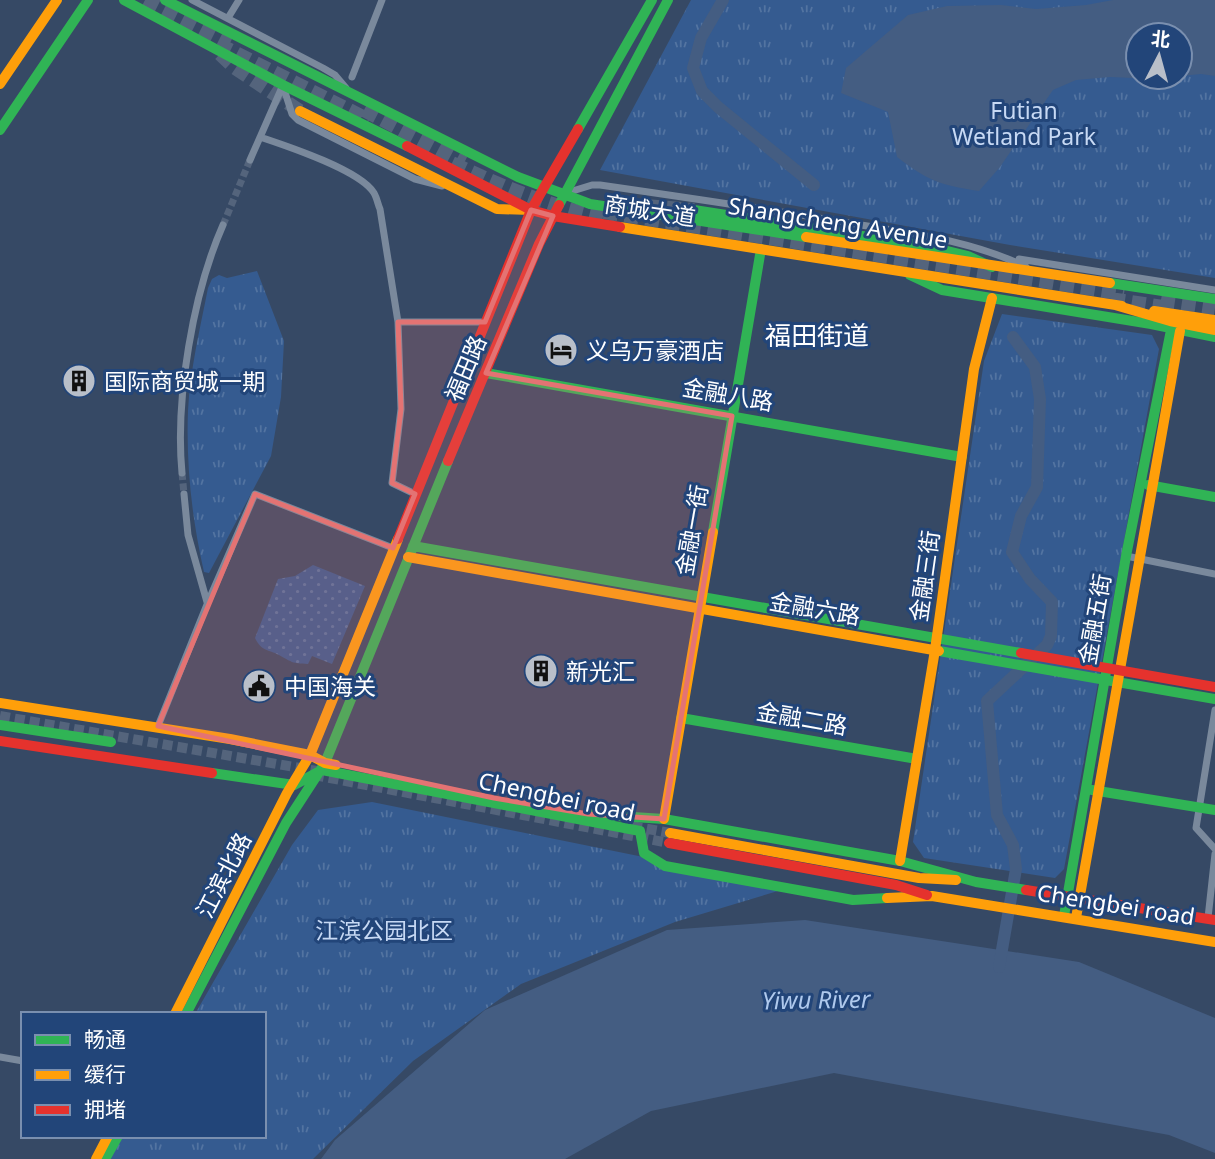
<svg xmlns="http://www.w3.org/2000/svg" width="1215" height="1159" font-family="'Noto Sans','Noto Sans SC',sans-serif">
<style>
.grass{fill:url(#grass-dots)}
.park{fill:url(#park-tufts);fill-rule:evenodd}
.water{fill:#445d82}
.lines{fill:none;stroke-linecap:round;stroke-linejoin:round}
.river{stroke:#445d82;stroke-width:12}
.street-tunnel{stroke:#54647c;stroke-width:7;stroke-dasharray:7 3.5;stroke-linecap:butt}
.secondary-tunnel{stroke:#54647c;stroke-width:10;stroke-dasharray:10 5;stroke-linecap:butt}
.highway-tunnel{stroke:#54647c;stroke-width:14;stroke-dasharray:14 7;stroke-linecap:butt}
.street{stroke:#7a899c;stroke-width:7}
.fast{stroke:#30b455;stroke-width:10}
.slow{stroke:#ff9f0a;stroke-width:10}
.jam{stroke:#e5322d;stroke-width:10}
.marked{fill:#e47373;fill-opacity:0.2;stroke:#e47373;stroke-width:5;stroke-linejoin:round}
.labels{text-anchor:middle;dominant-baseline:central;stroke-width:6;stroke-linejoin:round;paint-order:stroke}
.park-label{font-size:23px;fill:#c7d9f4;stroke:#224579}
.street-label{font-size:23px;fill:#fff;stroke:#224579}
.poi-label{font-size:23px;fill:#fff;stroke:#224579;text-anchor:start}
.water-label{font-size:24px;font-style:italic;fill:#afc9ed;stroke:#224579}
.quarter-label{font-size:26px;fill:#fff;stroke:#224579}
</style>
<defs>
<pattern id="grass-dots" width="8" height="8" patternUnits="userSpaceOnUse" patternTransform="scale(1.75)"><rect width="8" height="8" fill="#355b90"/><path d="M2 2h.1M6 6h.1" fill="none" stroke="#5374a1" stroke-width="1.8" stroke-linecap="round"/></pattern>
<pattern id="park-tufts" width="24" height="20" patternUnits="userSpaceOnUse" patternTransform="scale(1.75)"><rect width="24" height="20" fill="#355b90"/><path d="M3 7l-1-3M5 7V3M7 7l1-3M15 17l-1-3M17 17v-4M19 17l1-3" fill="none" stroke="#5374a1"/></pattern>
</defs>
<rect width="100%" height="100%" fill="#364965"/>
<path class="grass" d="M313,565L365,586L332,664L312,656L308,664C291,663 294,663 279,655C268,649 262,652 255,638L278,579L295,576Z"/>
<path class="park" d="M691,0H1215V278L1010,245L600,170ZM1138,35H1180V77H1138Z
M257,271L284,341L281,397L271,456L209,573L204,572C192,519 186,466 188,411C190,370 200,329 208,288L212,279L219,275L227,278Z
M1002,314L1152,335L1159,349L1064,869L1055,878L924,858L913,842L984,361Z
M372,802L791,887L675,922L521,984L413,1061L313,1159H107L121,1136H264V1014H195L292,845L318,810Z"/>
<path class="water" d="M1113,0H1215V76L1201,74L1180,76V35H1138V77H1174L1155,79L1110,77L1076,80L1053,90L1000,167L979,191C940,185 928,181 897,157L888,112L841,93L846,68L908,15L947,6L1001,5L1036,9L1086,5Z
M805,920L1079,962L1215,1018V1153L1169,1135L834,1073L651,1111L565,1159H321L335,1140L485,1010L667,930Z"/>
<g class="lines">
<path class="river" d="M723,0L701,38L693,68L702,91L718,107L814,185
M999,967L1016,869L1013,845L997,815L987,701L1047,645L1051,636L1052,602L1030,579L1012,552L1021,516L1037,487L1040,399L1035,367L1013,337"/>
<path class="street-tunnel" d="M223,225L250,160
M182,473L184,494"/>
<path class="secondary-tunnel" d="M0,716L323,772
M314,775L669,843
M632,826L670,833"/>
<path class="highway-tunnel" d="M145,0L230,43
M218,44L369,120
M220,54L235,68L300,111
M364,110L464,163
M452,163C507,189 554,208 614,220
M625,207L645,206L694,210
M604,212L1124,294
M1111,299L1170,308
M1161,300L1215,308"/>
<path class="street" d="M192,0L323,68L335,75L346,88
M228,18L239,0
M352,77L382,0
M283,86L292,114L298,120L415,179L442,186
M260,137C287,146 360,170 374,193C377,198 378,205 380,209L398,322L401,409L392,483L415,494
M250,160L283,85
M566,193L592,185H600C683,197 766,209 849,223C909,233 971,240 1026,267
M1019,259L1215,290
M398,322H485
M182,473C175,399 193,293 223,225
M184,494L188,535L207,602
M1126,556L1215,574
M1215,710L1196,828L1215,849
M158,726L208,602L255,494L393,548
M1208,918L1215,854
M0,1057L23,1061"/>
<path class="fast" d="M124,0L283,85L407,146
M165,0L518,177L590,204L806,237
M578,129L652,0
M0,130L88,0
M559,205L668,0
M694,210L927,246L968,256L992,267
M910,275L942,290L1151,324L1215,337
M1110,283L1215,299
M486,373L962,457
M1148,485L1215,497
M713,532L761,249
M413,546L1021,653
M939,651L1215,699
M681,718L917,759
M0,725L111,742
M212,773L294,785L322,770L640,831L644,853L665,866L853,900L887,898
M1092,790L1215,810
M587,814L664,819L900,861L976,882L1026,890
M1064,916L1126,556L1171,330
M186,1014L286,823L325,763L448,461
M105,1159L118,1136"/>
<path class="slow" d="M0,84L57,0
M300,111L497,209L531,210
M620,227L1122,306
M806,237L1110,283
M1115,305L1170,321L1215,330
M1154,311L1215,320
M408,557L939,651
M0,703L230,739L310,755L325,763L336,765
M664,819L713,532
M670,833L919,878L956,880
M900,861L935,650L974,369L992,298
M887,898L932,896L1215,942
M1076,918L1180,331
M175,1014L287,793L310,755L398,539
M96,1159L108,1136"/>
<path class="jam" d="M407,146L531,210L553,216L620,227
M448,461L539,244L559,205
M398,539L531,210L578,129
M1021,653L1215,687
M0,741L212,773
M669,843L896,885L927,895
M1026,890L1215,920"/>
</g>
<path class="marked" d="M531,210L553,216L486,373L732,416L664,819L588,814L494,798L158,726L255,494L393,548L415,494L392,483L401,409L398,322H485Z"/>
<defs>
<symbol id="hotel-disc" viewBox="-11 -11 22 22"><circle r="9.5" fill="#b9bfc9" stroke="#224579"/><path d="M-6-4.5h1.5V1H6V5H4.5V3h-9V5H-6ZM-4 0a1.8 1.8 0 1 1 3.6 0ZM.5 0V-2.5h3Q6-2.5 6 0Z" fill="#111"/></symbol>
<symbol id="building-disc" viewBox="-11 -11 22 22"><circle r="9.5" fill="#b9bfc9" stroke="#224579"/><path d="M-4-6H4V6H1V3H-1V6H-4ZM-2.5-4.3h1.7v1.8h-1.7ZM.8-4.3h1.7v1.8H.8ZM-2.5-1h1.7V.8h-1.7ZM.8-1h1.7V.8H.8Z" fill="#111"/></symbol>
<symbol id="civic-disc" viewBox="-11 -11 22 22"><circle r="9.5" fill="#b9bfc9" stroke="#224579"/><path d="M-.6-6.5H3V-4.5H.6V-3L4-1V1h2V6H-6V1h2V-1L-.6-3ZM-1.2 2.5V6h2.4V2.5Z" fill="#111"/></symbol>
</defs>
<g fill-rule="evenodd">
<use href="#hotel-disc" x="542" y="331" width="38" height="38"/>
<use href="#building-disc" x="60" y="362" width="38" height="38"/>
<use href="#building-disc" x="522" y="652" width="38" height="38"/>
<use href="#civic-disc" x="240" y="667" width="38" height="38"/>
</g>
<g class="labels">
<g class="park-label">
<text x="1024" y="110">Futian<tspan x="1024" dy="26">Wetland Park</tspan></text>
<text x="384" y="930">江滨公园北区</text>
</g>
<g class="street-label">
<text transform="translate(650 210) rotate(9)">商城大道</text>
<text transform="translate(838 222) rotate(9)">Shangcheng Avenue</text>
<text transform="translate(465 368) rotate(-67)">福田路</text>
<text transform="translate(728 394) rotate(10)">金融八路</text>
<text transform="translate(691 530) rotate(-80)">金融一街</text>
<text transform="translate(924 576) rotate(-82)">金融三街</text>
<text transform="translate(815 608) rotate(10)">金融六路</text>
<text transform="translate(1094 619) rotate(-80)">金融五街</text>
<text transform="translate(802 718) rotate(10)">金融二路</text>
<text transform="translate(557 796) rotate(12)">Chengbei road</text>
<text transform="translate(223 875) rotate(-63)">江滨北路</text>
<text transform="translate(1116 904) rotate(9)">Chengbei road</text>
</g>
<g class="poi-label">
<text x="586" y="350">义乌万豪酒店</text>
<text x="104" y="381">国际商贸城一期</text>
<text x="566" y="671">新光汇</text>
<text x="284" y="686">中国海关</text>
</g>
<g class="water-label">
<text transform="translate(816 999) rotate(-1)">Yiwu River</text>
</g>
<g class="quarter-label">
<text x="817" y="335">福田街道</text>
</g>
</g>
<rect x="21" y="1012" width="245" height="126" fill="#224579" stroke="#7a8faf" stroke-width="2"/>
<rect x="35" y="1035" width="35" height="10" fill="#30b455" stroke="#7a8faf" stroke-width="2"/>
<text x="84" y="1047" font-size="21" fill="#ffffff">畅通</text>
<rect x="35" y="1070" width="35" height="10" fill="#ff9f0a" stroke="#7a8faf" stroke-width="2"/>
<text x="84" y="1082" font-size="21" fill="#ffffff">缓行</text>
<rect x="35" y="1105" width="35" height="10" fill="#e5322d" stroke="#7a8faf" stroke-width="2"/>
<text x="84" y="1117" font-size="21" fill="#ffffff">拥堵</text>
<g transform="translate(1159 56) rotate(6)"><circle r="33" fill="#224579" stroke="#7a8faf" stroke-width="2"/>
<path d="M0-5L12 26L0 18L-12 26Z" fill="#b9bfc9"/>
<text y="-10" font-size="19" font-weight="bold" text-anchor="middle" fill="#ffffff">北</text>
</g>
</svg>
